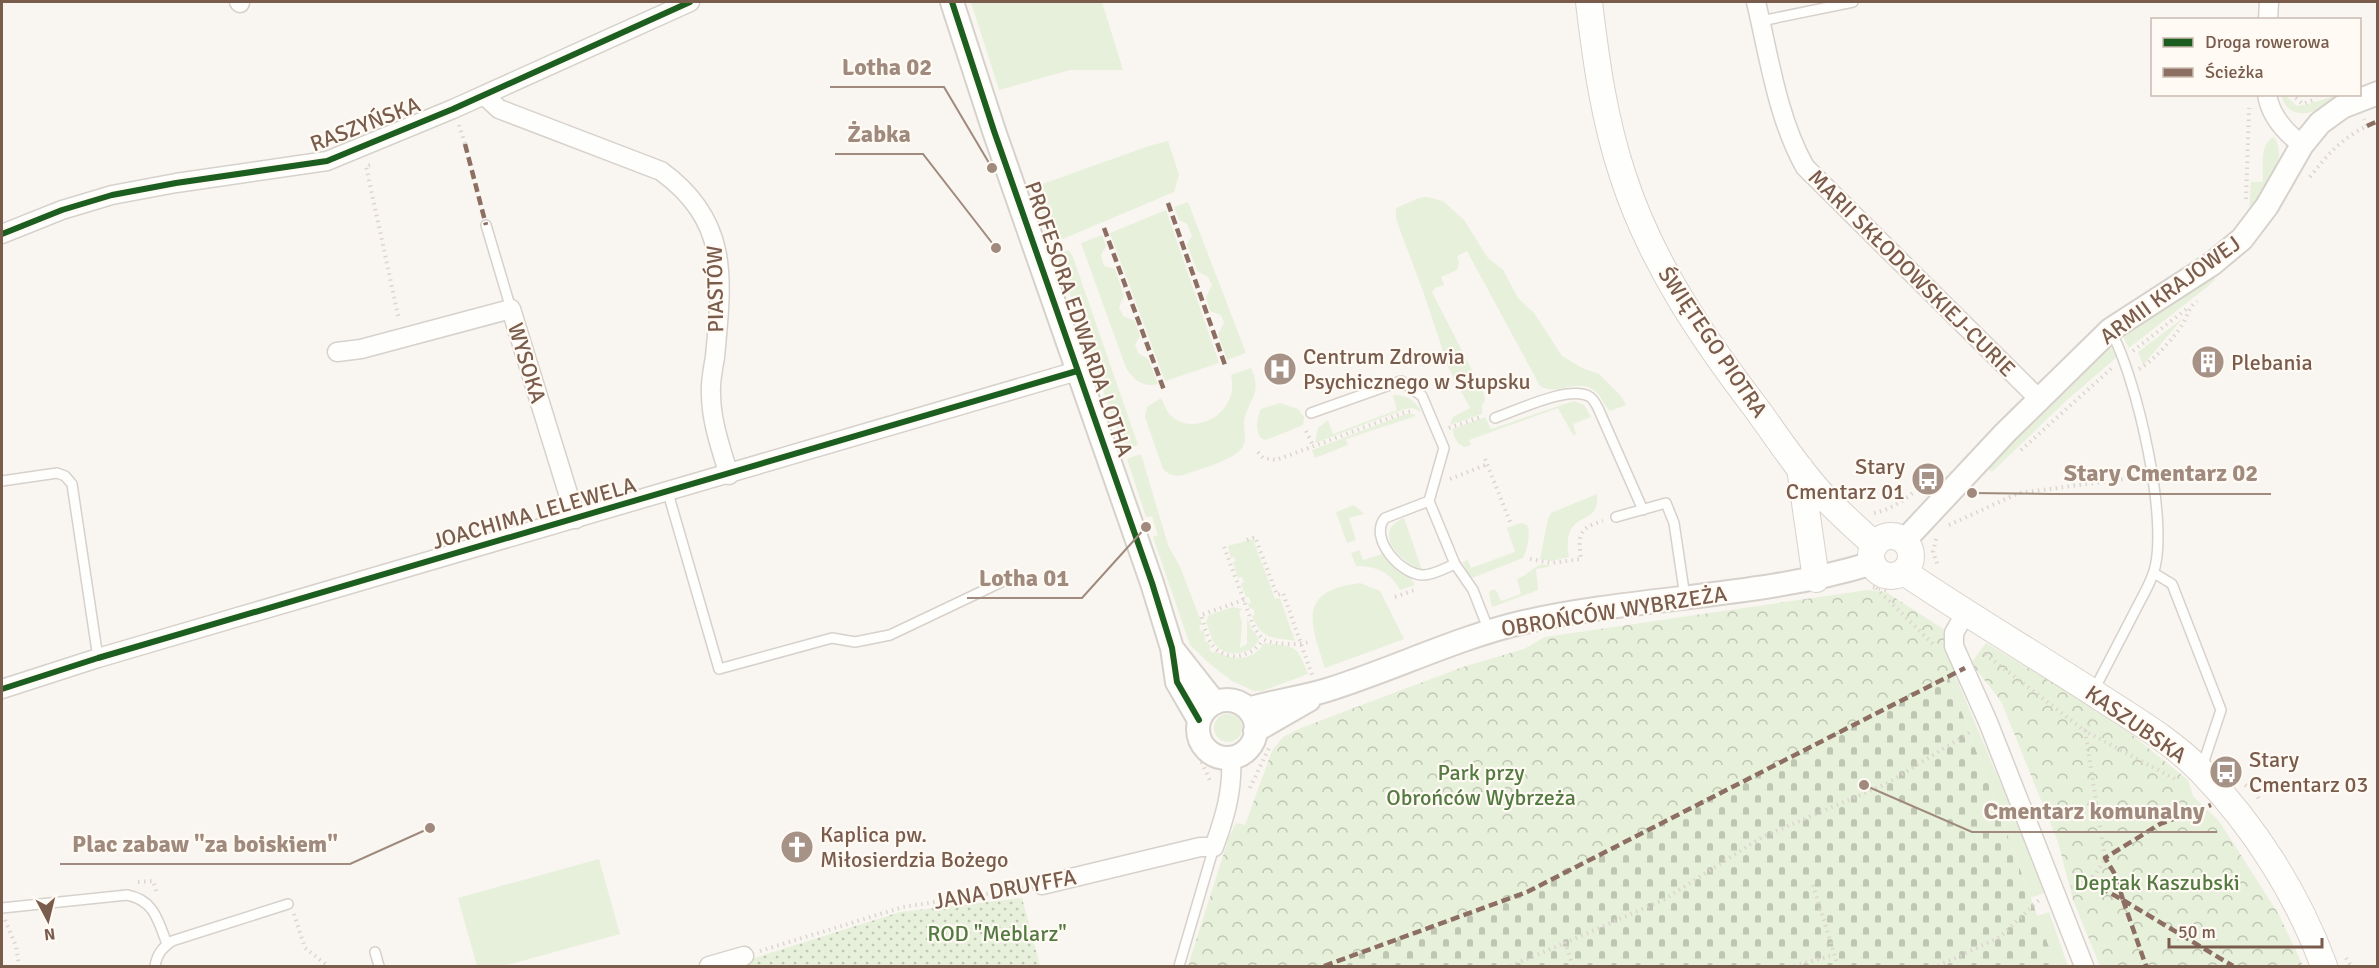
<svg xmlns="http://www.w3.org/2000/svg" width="2379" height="968" font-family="Signika,sans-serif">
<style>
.grass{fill:#e7f0db}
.forest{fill:url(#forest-crowns)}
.cemetery{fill:url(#cemetery-stones)}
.garden{fill:url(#garden-dots)}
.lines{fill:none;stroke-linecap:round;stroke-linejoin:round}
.service-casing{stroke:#d7d1cb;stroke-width:12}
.minor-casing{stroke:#d7d1cb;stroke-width:21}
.tertiary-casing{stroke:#d7d1cb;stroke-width:26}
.secondary-casing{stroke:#d9d2cb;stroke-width:28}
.path{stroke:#dcd5d0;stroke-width:4;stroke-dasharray:1.5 4.5;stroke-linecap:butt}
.service{stroke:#fefefd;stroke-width:9}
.minor{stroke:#fefefd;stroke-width:18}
.tertiary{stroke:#fefefd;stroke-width:22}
.secondary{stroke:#fefefd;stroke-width:26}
.quiet{stroke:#8d6e63;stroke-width:4.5;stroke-dasharray:9 4.5;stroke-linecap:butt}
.cycleway-casing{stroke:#fffaf3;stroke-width:10}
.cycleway{stroke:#1b5e20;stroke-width:6}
.labels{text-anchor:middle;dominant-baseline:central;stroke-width:4.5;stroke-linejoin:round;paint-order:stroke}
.street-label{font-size:22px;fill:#7a5c4d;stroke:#fffaf3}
.poi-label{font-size:22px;fill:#7a5c4d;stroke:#fffaf3;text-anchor:start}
.park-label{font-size:22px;fill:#537a41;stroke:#fffaf3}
.leader{fill:none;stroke:#9f8a7d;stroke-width:2}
.callout-dot{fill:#9f8a7d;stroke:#fffaf3;stroke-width:2}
.callout-label{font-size:24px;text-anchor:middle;font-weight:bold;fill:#9f8a7d;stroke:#fffaf3;stroke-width:4.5;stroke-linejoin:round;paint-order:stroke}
</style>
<defs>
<pattern id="forest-crowns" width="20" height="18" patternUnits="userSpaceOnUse" patternTransform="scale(1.5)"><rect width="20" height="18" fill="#e7f0db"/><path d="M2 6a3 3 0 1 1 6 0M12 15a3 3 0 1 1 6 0" fill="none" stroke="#c0c6b4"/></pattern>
<pattern id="cemetery-stones" width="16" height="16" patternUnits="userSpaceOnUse" patternTransform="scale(1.5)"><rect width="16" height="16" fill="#e7f0db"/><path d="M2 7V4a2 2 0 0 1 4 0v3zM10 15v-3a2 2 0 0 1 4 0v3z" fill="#c0c6b4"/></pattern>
<pattern id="garden-dots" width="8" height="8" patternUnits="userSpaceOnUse" patternTransform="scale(1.5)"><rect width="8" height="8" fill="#e7f0db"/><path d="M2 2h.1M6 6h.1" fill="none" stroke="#c0c6b4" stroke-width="1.8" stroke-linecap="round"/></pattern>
</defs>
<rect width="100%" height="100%" fill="#f9f5f0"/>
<path class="grass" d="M971,2H1102L1123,70H1070L999,90Z
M2281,95H2285L2297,106C2313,105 2329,95 2346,95C2326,106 2292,130 2281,95Z
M2274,137C2290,162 2263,192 2249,213L2251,182H2263C2263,169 2259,143 2274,137Z
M1168,141L1179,175L1174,192L1053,243L1034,187L1149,146Z
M1427,197L1443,201L1464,220L1488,258L1503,270L1518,298L1534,313L1562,356L1582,368L1599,374L1621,396L1626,405L1610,411C1604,406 1602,397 1596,392C1578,376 1557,397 1540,386L1467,251L1457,256L1459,263L1457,270L1441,277L1444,285L1435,288L1432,292L1484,394L1485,401L1482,405V414L1450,425L1453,417L1470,408L1449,369L1423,291L1396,219V208L1419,198Z
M1188,202L1246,353L1227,360L1218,334L1224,323L1221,315L1210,311L1206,297L1212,285L1208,277L1197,271L1187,244L1192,236L1187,224L1179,220L1174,207Z
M1166,210L1219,363L1165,381L1110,233Z
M1102,235L1106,246L1101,255L1104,266L1115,269L1124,296L1119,307L1123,316L1135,321L1140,336L1135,344L1138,353L1148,359L1158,384C1143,388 1134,380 1126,368L1081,243Z
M1062,251H1069L1073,257L1138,445L1123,449L1056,253Z
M2213,275L2215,280L2207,287L2129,348L2122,335Z
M2183,318L2143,365L2138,352Z
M2110,345L2117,357L2067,400L1992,472L1986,466Z
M1251,368C1261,392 1253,394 1245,416C1242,425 1247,435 1244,444C1240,459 1197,470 1183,475C1175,477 1169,475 1163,469L1145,417L1147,407L1161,398C1163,402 1165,407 1167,411C1187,440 1241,417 1231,375Z
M1393,395C1406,395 1416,400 1421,412L1413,408L1405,409L1315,443L1318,428L1328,420L1333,434L1397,410Z
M1574,401L1584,405L1591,417L1573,424L1576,434L1573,435L1558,408L1469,440L1471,445L1464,447C1458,445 1452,435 1453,429L1485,417L1491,429Z
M1280,403L1298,409L1304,417L1303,425L1266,440L1262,439C1254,431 1257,418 1261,409Z
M1406,414H1413L1416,416L1346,439L1348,445L1315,458L1312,450Z
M1141,454L1168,545L1181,569L1202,624L1199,626L1201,631L1204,630L1205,642H1208L1211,647L1209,650L1213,653L1215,651C1233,662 1255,660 1264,643C1296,647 1296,643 1308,674L1262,691H1254L1232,681L1210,664L1190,645L1153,537L1158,535L1152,516L1146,517L1127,459Z
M1597,494C1601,530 1560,506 1569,557L1552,561L1540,559L1548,519L1551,513Z
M1354,505L1364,514L1349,518L1356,540L1347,543L1336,512Z
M1404,518L1422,570C1401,562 1370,532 1404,518Z
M1521,523L1527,525C1531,534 1527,550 1523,558L1472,578L1467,573L1463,562L1468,560L1471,568L1515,552L1507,528Z
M1253,539L1275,599L1280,598L1295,641C1272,637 1262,640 1252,616L1255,614L1253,608L1250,609L1248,604L1251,603L1249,597H1246L1241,584L1244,582L1242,577L1238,578L1233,562L1236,561L1234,557L1231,558L1228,546Z
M1359,550L1363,560L1383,554C1391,565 1411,574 1415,585L1400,590C1392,573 1375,565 1356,566L1351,553Z
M1543,564L1552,566L1536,569L1538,590L1492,607L1489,594L1490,590H1496L1501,601L1521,594L1517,579C1527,576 1534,566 1543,564Z
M1360,583L1380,591L1404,639L1325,668C1310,622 1297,591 1360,583Z
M1233,607L1242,609L1239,612L1242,623L1240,648L1247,644V618L1251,628L1259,639C1253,655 1226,659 1215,644C1211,639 1209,629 1206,622L1209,615Z
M1955,675L2046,892L2031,898L1949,678Z
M1214 728a14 14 0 1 1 28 0a14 14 0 1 1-28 0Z
M599,859L620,934L503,966H477L458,898Z
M2049,912L2068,966H2056L2037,916Z"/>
<path class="forest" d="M1868,590L1886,592L1951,634L1963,671L1528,892L1325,966H1188L1229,837L1236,823L1245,825L1272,751L1283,737L1301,728L1463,667L1524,649L1545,637Z
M1986,643L2073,695L2131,734L2188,780L2193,796L2219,821L2278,913L2303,966H2100L2073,900L2058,842L2001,701L1971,663Z"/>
<path class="cemetery" d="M1949,678L2056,966H1325L1528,892Z"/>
<path class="garden" d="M1022,898L1040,966H729L900,912Z"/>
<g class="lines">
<defs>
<path id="service" d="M1761,21L1853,2
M486,225L511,309
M1311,413L1401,381L1422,396L1444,448L1429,501L1455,564L1473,590L1489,631
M1495,418C1516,411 1570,384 1590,397C1594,400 1596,404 1598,408L1643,510
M2,481L57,473L65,476L72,484L98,658
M668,493L719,669L832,638L855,642L890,635L1012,577
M1429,501L1385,518C1368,538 1401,575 1423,575C1434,575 1445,568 1455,564
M1616,517L1666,503L1674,523L1685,597
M2154,573L2172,584L2221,710L2202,767
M2093,692C2107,665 2121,638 2135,611C2141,599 2149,586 2153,574C2171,526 2136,374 2110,330
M2,908L127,895C154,900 158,920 167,944
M375,952L379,966
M155,966C157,954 162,948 172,941L288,904
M1179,966L1214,847"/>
<path id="minor" d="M239,2L240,3
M1756,2C1769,56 1777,117 1805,167L2039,399
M2268,20L2269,2
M2267,94C2270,116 2285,132 2302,145
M484,95L499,109L661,171C731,222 722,280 715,357C713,369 710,382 711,394C711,421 721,449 729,475
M2,234L62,210L112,195L176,183L327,161L453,109L690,2
M337,352L361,349L511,309L576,519
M1966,612L1954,633V646L1988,722L2084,966
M2,689L98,658L1077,371
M1042,885L1200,847H1214C1225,817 1233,790 1231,758
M709,966L744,956"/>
<path id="tertiary" d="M952,2L994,131L1152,583L1172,648L1177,682L1199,720
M1904,541L2005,433L2110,330L2212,264L2242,239L2267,206L2302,145L2320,123L2342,107L2378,93
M1175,652L1215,703
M1198 729a29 29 0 1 1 58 0a29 29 0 1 1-58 0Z
M1248,709C1274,701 1301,698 1327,690C1394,669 1456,638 1524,622C1639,596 1760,598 1873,563
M1255,731L1309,700"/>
<path id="secondary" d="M1589,2C1596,61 1604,119 1623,176C1651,262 1701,336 1756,408C1778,438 1799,471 1825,498C1841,514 1858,530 1875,545
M1800,468L1816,579
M1871 556a20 20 0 1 1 40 0a20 20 0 1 1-40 0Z
M1904,572C1969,616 2037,656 2103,699C2137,721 2173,742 2202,772C2255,827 2298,895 2324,966"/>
</defs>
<use href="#service" class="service-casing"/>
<use href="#minor" class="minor-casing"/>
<use href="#tertiary" class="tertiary-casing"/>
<use href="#secondary" class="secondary-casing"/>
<path class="path" d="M2291,94L2303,104L2313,100
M459,125L465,144
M370,165L366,166L399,320
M2310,177C2327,155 2342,138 2367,126L2364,119
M2246,199L2249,108
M2133,351L2189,307
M2139,369C2152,362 2174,338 2182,325C2188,316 2188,308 2197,301
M1449,428L1481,417
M1306,431L1313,446
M2021,450L2113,367
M1258,452L1263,458L1276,460L1403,413L1414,411
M1485,459L1511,524
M1450,479L1488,464
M1874,513C1900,508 1919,487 1939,470
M1949,525L2019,493L2140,477
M1936,539L1933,552L1938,566
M1247,540L1255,537L1277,595L1283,593L1312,675
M1224,547L1253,625C1256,630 1260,638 1265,640C1276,645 1297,645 1309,642
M1530,559L1552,563L1581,559C1578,536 1578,528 1603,521
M1873,587L1889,591
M1876,588L1935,646
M1395,597L1417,589
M1244,600L1201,615C1204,624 1207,640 1214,647C1229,663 1254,656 1263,639
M1985,654L2085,731L2105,858C2095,877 2091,880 2071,887
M2092,719L2085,731L2175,779
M1192,740L1211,783
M2245,785L2255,792L2260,801
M1250,788L1270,746
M138,882L153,881L157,894
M1813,885L1838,966
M294,914L305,948L328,966
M5,920L16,946L19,966
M760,951L903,907L1024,888
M2346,958L2351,966
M1510,966L1565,943
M1573,966L1565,943L1665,899L1762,837L1886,784L1972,731
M1794,966L1834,955
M1938,966L2000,937L2039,900"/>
<use href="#service" class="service"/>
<use href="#minor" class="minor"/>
<use href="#tertiary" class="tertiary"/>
<use href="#secondary" class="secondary"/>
<path class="quiet" d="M2367,126L2378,121
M465,144L486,225
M1168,203L1226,368
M1104,228L1164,390
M2088,881L2123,900L2116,876L2105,858L2160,824L2211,805
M2123,900L2233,966
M2123,900L2146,966
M1324,966L1527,892L1965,668"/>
<defs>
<path id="cycleway" d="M952,2L994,131L1152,583L1172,648L1177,682L1199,720
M2,234L62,210L112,195L176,183L327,161L453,109L690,2
M2,689L98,658L1077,371"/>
</defs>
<use href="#cycleway" class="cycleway-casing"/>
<use href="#cycleway" class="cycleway"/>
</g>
<defs>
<symbol id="building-disc" viewBox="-11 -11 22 22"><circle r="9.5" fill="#a69286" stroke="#fffaf3"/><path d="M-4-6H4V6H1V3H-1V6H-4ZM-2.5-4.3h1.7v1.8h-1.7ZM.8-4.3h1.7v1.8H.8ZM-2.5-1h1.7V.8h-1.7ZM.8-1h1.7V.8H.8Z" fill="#fff"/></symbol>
<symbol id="hospital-disc" viewBox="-11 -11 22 22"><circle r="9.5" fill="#a69286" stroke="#fffaf3"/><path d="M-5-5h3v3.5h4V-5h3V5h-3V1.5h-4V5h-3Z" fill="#fff"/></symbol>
<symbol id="bus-disc" viewBox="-11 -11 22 22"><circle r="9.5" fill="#a69286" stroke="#fffaf3"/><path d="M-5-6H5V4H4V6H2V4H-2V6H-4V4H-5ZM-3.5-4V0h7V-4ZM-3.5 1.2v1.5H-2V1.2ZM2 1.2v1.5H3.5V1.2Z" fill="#fff"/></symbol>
<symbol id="church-disc" viewBox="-11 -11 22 22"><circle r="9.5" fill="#a69286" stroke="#fffaf3"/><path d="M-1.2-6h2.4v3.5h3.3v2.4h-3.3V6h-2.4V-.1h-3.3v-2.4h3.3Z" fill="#fff"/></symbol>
</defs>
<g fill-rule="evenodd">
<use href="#building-disc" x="2189" y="343" width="38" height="38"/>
<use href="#hospital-disc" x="1261" y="350" width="38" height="38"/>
<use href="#bus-disc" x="1909" y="460" width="38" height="38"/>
<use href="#bus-disc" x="2207" y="753" width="38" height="38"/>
<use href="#church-disc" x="778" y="828" width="38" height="38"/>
</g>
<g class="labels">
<g class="street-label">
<text transform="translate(365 124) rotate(-21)">RASZYŃSKA</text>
<text transform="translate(1912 273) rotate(45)">MARII SKŁODOWSKIEJ-CURIE</text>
<text transform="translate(715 289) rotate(-91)">PIASTÓW</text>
<text transform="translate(2170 290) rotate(-36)">ARMII KRAJOWEJ</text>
<text transform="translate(1079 319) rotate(71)">PROFESORA EDWARDA LOTHA</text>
<text transform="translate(1713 342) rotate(56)">ŚWIĘTEGO PIOTRA</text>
<text transform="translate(527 363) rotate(73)">WYSOKA</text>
<text transform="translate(534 513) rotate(-16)">JOACHIMA LELEWELA</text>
<text transform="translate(1614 611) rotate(-9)">OBROŃCÓW WYBRZEŻA</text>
<text transform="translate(2136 724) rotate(35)">KASZUBSKA</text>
<text transform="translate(1005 889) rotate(-10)">JANA DRUYFFA</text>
</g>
<g class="poi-label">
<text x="1303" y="356">Centrum Zdrowia<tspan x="1303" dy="25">Psychicznego w Słupsku</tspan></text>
<text x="2231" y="362">Plebania</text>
<text x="1905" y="466" text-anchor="end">Stary<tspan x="1905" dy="25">Cmentarz 01</tspan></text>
<text x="2249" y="759">Stary<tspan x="2249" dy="25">Cmentarz 03</tspan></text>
<text x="820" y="834">Kaplica pw.<tspan x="820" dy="25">Miłosierdzia Bożego</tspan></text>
</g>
<g class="park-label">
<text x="1481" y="772">Park przy<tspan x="1481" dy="25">Obrońców Wybrzeża</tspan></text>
<text x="2157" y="882">Deptak Kaszubski</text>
<text x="997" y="933">ROD "Meblarz"</text>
</g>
</g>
<path class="leader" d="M992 168L944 87H830M996 248L923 154H835M1972 493L2052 494H2271M1146 527L1082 598H967M1864 785L1972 832H2217M430 828L350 864H60"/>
<g class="callout-dot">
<circle cx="992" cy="168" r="6"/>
<circle cx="996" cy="248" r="6"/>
<circle cx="1972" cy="493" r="6"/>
<circle cx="1146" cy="527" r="6"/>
<circle cx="1864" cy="785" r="6"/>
<circle cx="430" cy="828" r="6"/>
</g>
<g class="callout-label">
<text x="887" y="75">Lotha 02</text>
<text x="879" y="142">Żabka</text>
<text x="2161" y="481">Stary Cmentarz 02</text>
<text x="1024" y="586">Lotha 01</text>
<text x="2094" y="819">Cmentarz komunalny</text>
<text x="205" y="852">Plac zabaw "za boiskiem"</text>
</g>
<rect width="2379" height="968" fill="none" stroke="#7a5c4d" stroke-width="6"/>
<rect x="2151" y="18" width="210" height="78" fill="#fffaf3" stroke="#cabbb1" stroke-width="1.5"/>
<rect x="2163" y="38" width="30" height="9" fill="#1b5e20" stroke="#cabbb1" stroke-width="1.5"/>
<text x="2205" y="48" font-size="18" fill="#7a5c4d">Droga rowerowa</text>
<rect x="2163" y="68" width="30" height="9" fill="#8d6e63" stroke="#cabbb1" stroke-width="1.5"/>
<text x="2205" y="78" font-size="18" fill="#7a5c4d">Ścieżka</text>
<g transform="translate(48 920) rotate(173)" stroke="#fffaf3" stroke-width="4.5" paint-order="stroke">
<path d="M0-4.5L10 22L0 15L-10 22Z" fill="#7a5c4d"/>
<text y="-9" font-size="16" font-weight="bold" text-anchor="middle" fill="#7a5c4d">N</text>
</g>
<path d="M2169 938v9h153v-9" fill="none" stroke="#7a5c4d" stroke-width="3"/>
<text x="2178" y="938" font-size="18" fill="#7a5c4d" stroke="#fffaf3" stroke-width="4.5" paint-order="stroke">50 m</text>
</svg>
